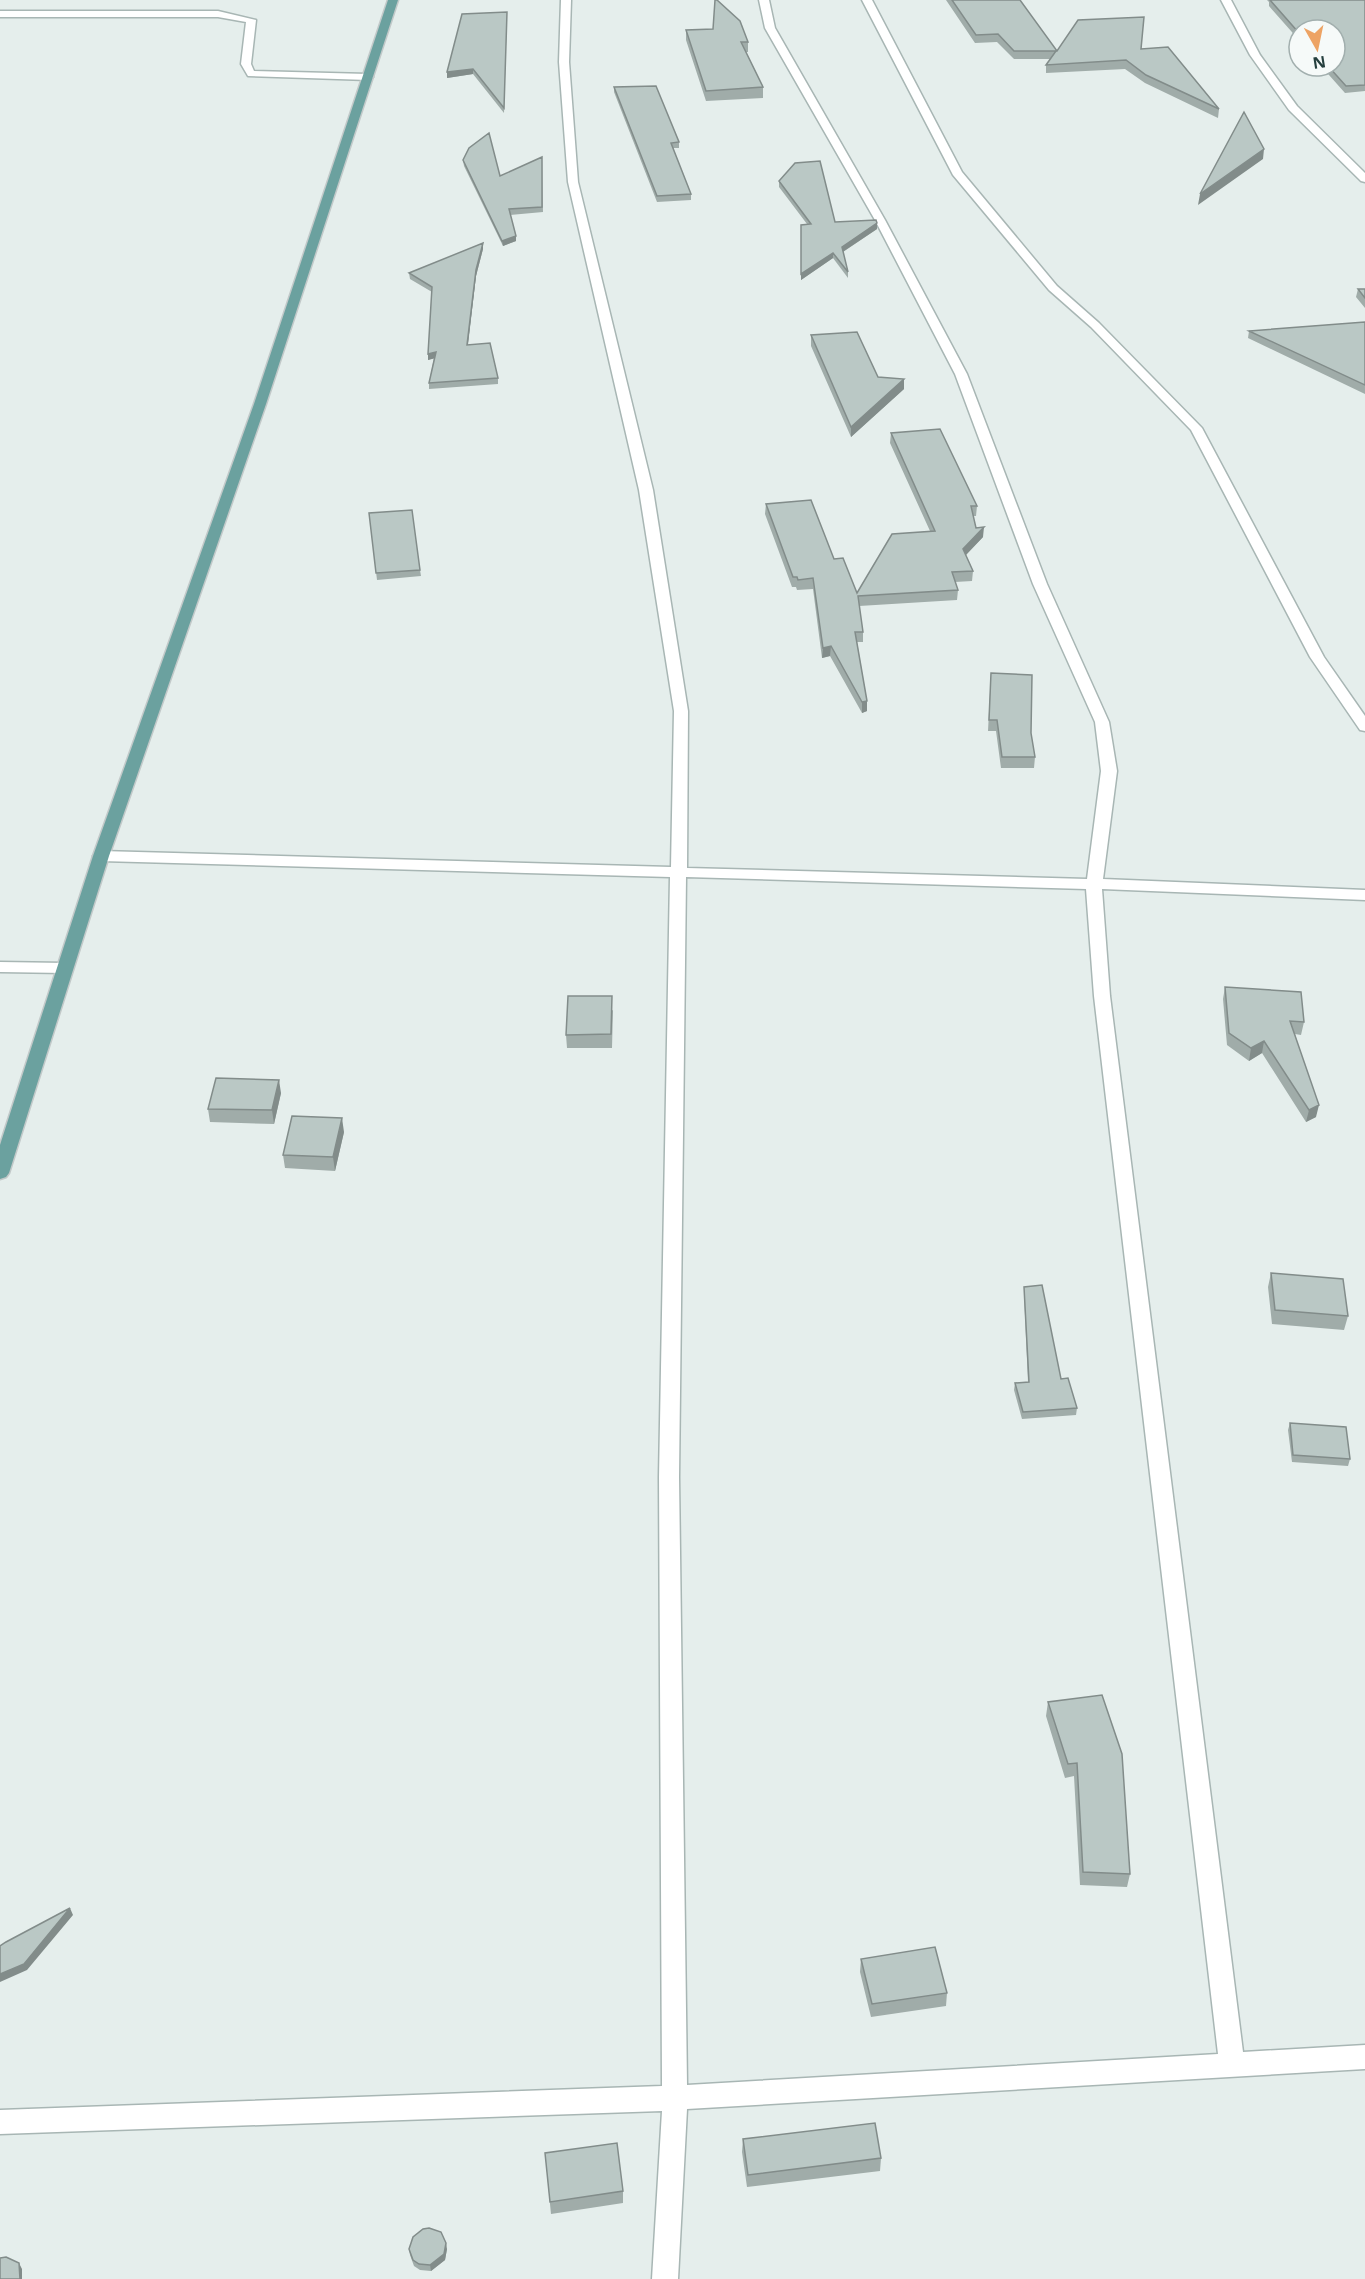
<svg xmlns="http://www.w3.org/2000/svg" width="1365" height="2279" font-family="'Noto Sans',sans-serif">
<style>
.lines{fill:none;stroke-linecap:round;stroke-linejoin:round}
.minor-casing{stroke:#a8b6b4;stroke-width:3}
.major-casing{stroke:#c2c9c9;stroke-width:3}
.minor{fill:#fff;fill-rule:evenodd}
.major{fill:#6ba19f;fill-rule:evenodd}
.wall{fill:#a0aca9}
.shaded-wall{fill:#828c8a}
.building{fill:#bac8c5;stroke:#828c8a;stroke-width:1.5}
</style>
<rect width="100%" height="100%" fill="#e5eeec"/>
<g class="lines">
<defs>
<path id="minor" d="M561,0H571L569,62L578,182L653,490L688,711L687,868L1087,879L1101,771L1095,722L1033,584L955,374L875,220L765,28L759,0H769L775,28L885,220L967,374L1047,584L1109,722L1117,771L1103,879L1365,890V900L1102,889L1110,996L1243,2052L1365,2045V2069L687,2109L678,2279H652L662,2111L0,2134V2110L662,2086L659,1477L670,877L101,861L93,856L101,851L671,867L674,711L639,490L568,182L559,62ZM686,877L1086,889L1094,996L1218,2054L687,2085L679,1477Z
M862,0H872L962,172L1057,286L1099,323L1202,428L1324,657L1365,716V731L1360,730L1310,657L1191,430L1091,327L1049,290L953,175Z
M1221,0H1231L1260,55L1297,106L1365,173V182L1361,181L1289,110L1250,55Z
M0,11H218L256,20L251,64L254,71L368,74L373,77L368,80L248,76L241,64L246,22L218,17H0Z
M0,962L65,963L71,964L73,968L71,972L65,973L0,972Z"/>
<path id="major" d="M388,0H398L266,404L109,856L9,1173L6,1177L0,1179V1145L93,856L254,404Z"/>
</defs>
<use href="#minor" class="minor-casing"/>
<use href="#major" class="major-casing"/>
<use href="#minor" class="minor"/>
<use href="#major" class="major"/>
</g>
<path class="wall" d="M946,0H1020L1057,51L1141,49L1219,109L1218,118L1145,83L1125,69L1046,73V65L1051,59H1014L997,42L975,43Z
M1267,0H1365V91L1345,93L1321,66H1335L1299,30V40L1269,6V2Z
M507,12L504,113L473,74L447,78V72Z
M686,30L748,42V52H746L763,87V98L706,101L686,40Z
M614,87L679,142V148H673L691,194V200L657,202L614,92Z
M542,157L543,212L510,215L516,236V241L503,246L464,166L463,160L500,176Z
M779,181L835,222L877,223V229L843,252L848,272V278L833,258L801,280V225L807,224L779,187Z
M483,249L476,276L468,345L498,378V384L429,389V383L434,358L428,360L432,292L410,279L409,273Z
M1358,289H1365V308L1356,297Z
M1365,322V394L1248,338L1249,331Z
M811,335L878,377L904,389L851,437L811,346Z
M891,433L977,506L976,516H973L976,528L983,537L966,555L973,571L972,581L955,582L958,590L957,600L859,606L863,632V642H857L867,701V711L862,713L830,656L822,658L813,589L797,590L796,587H792L765,514L766,504L857,593L930,531L890,443Z
M369,513L420,570L421,576L377,580Z
M991,673L1031,733L1035,757L1034,768H1001L996,731H988Z
M1225,987L1304,1022L1301,1035L1295,1034L1316,1117L1306,1122L1262,1053L1249,1061L1227,1045L1223,999Z
M613,1010L612,1048H567L566,1035Z
M281,1093L274,1124L210,1122L208,1109Z
M344,1132L335,1171L285,1168L283,1155Z
M1271,1273L1348,1316L1344,1330L1272,1324L1268,1287Z
M1024,1287L1061,1379L1077,1408L1076,1415L1022,1419L1014,1390L1015,1383L1028,1382L1024,1294Z
M1290,1423L1350,1459L1348,1466L1292,1462L1288,1430Z
M1048,1702L1130,1874L1127,1887L1080,1885L1074,1776L1065,1778L1046,1716Z
M861,1959L947,1993L946,2006L871,2017L860,1972Z
M743,2139L881,2158L880,2171L747,2187L742,2152Z
M545,2153L623,2191V2203L551,2214Z
M409,2249H447L445,2260L431,2271L420,2270L414,2266L410,2255Z"/>
<path class="shaded-wall" d="M473,69V74L447,78V72Z
M1264,149L1263,159L1198,205L1200,194Z
M877,223V229L841,253L842,247Z
M516,236V241L503,246L502,241Z
M483,243V249L476,276L467,351V345L476,270Z
M833,253V258L801,280V274Z
M436,352V358L428,360V354Z
M904,379V389L851,437V427Z
M984,527L983,537L962,559L963,549Z
M831,646L830,656L822,658L823,648Z
M867,701V711L862,713V702Z
M1264,1041L1262,1053L1249,1061L1251,1048Z
M279,1080L281,1093L274,1124L272,1110Z
M1319,1105L1316,1117L1306,1122L1309,1110Z
M342,1118L344,1132L335,1171L333,1157Z
M70,1908L73,1915L27,1970L0,1982V1974Z
M446,2243L447,2249L445,2260L431,2271L430,2265Z
M19,2263L22,2269V2279H20Z"/>
<path class="building" d="M715,0H717L740,21L748,42H741L763,87L706,91L686,30L713,29Z
M952,0H1020L1057,51L1078,20L1144,17L1141,49L1168,47L1219,109L1146,75L1126,60L1046,65L1056,51H1014L998,34L976,35Z
M1270,0H1365V85L1346,86L1328,66H1335V30H1299V33Z
M507,12L504,108L473,69L447,72L462,14Z
M656,86L679,142L671,143L691,194L657,196L614,87Z
M1244,112L1264,149L1200,194Z
M489,133L500,176L542,157V207L509,209L516,236L502,241L463,160L469,148Z
M820,161L835,222L876,220L877,223L842,247L848,272L833,253L801,274V225L811,224L779,181L795,163Z
M483,243L476,270L467,345L490,343L498,378L429,383L436,352L428,354L432,287L409,273Z
M1358,289H1365V298Z
M1365,322V385L1249,331Z
M857,332L878,377L904,379L851,427L811,335Z
M940,429L977,506H971L976,528L984,527L963,549L973,571L952,572L958,590L858,596L863,632H855L867,701L862,702L831,646L823,648L813,578L798,580L797,577H793L766,504L811,500L834,559L843,558L857,593L892,534L935,531L891,433Z
M412,510L420,570L376,573L369,513Z
M991,673L1032,675L1031,733L1035,757H1002L997,720H989Z
M1225,987L1301,992L1304,1022L1290,1021L1319,1105L1309,1110L1264,1041L1251,1048L1229,1033Z
M568,996H612L611,1034L566,1035Z
M216,1078L279,1080L272,1110L208,1109Z
M292,1116L342,1118L333,1157L283,1155Z
M1271,1273L1343,1279L1348,1316L1275,1310Z
M1042,1285L1061,1379L1068,1378L1077,1408L1023,1412L1015,1383L1029,1382L1024,1287Z
M1290,1423L1346,1427L1350,1459L1293,1455Z
M1102,1695L1122,1754L1130,1874L1083,1872L1077,1763L1068,1764L1048,1702Z
M70,1908L24,1964L0,1974V1946L6,1942Z
M935,1947L947,1993L872,2004L861,1959Z
M875,2123L881,2158L748,2175L743,2139Z
M617,2143L623,2191L550,2202L545,2153Z
M429,2228L441,2232L446,2243L444,2254L430,2265L419,2264L413,2260L409,2249L413,2237L423,2229Z
M6,2257L19,2263L20,2279H0V2258Z"/>
<g transform="translate(1317 48) rotate(171)"><circle r="28" fill="#f6faf9" stroke="#a2afae" stroke-width="1.5"/>
<path d="M0-4.5L10 22L0 15L-10 22Z" fill="#eda364"/>
<text y="-9" font-size="16" font-weight="bold" text-anchor="middle" fill="#253f3e">N</text>
</g>
</svg>
